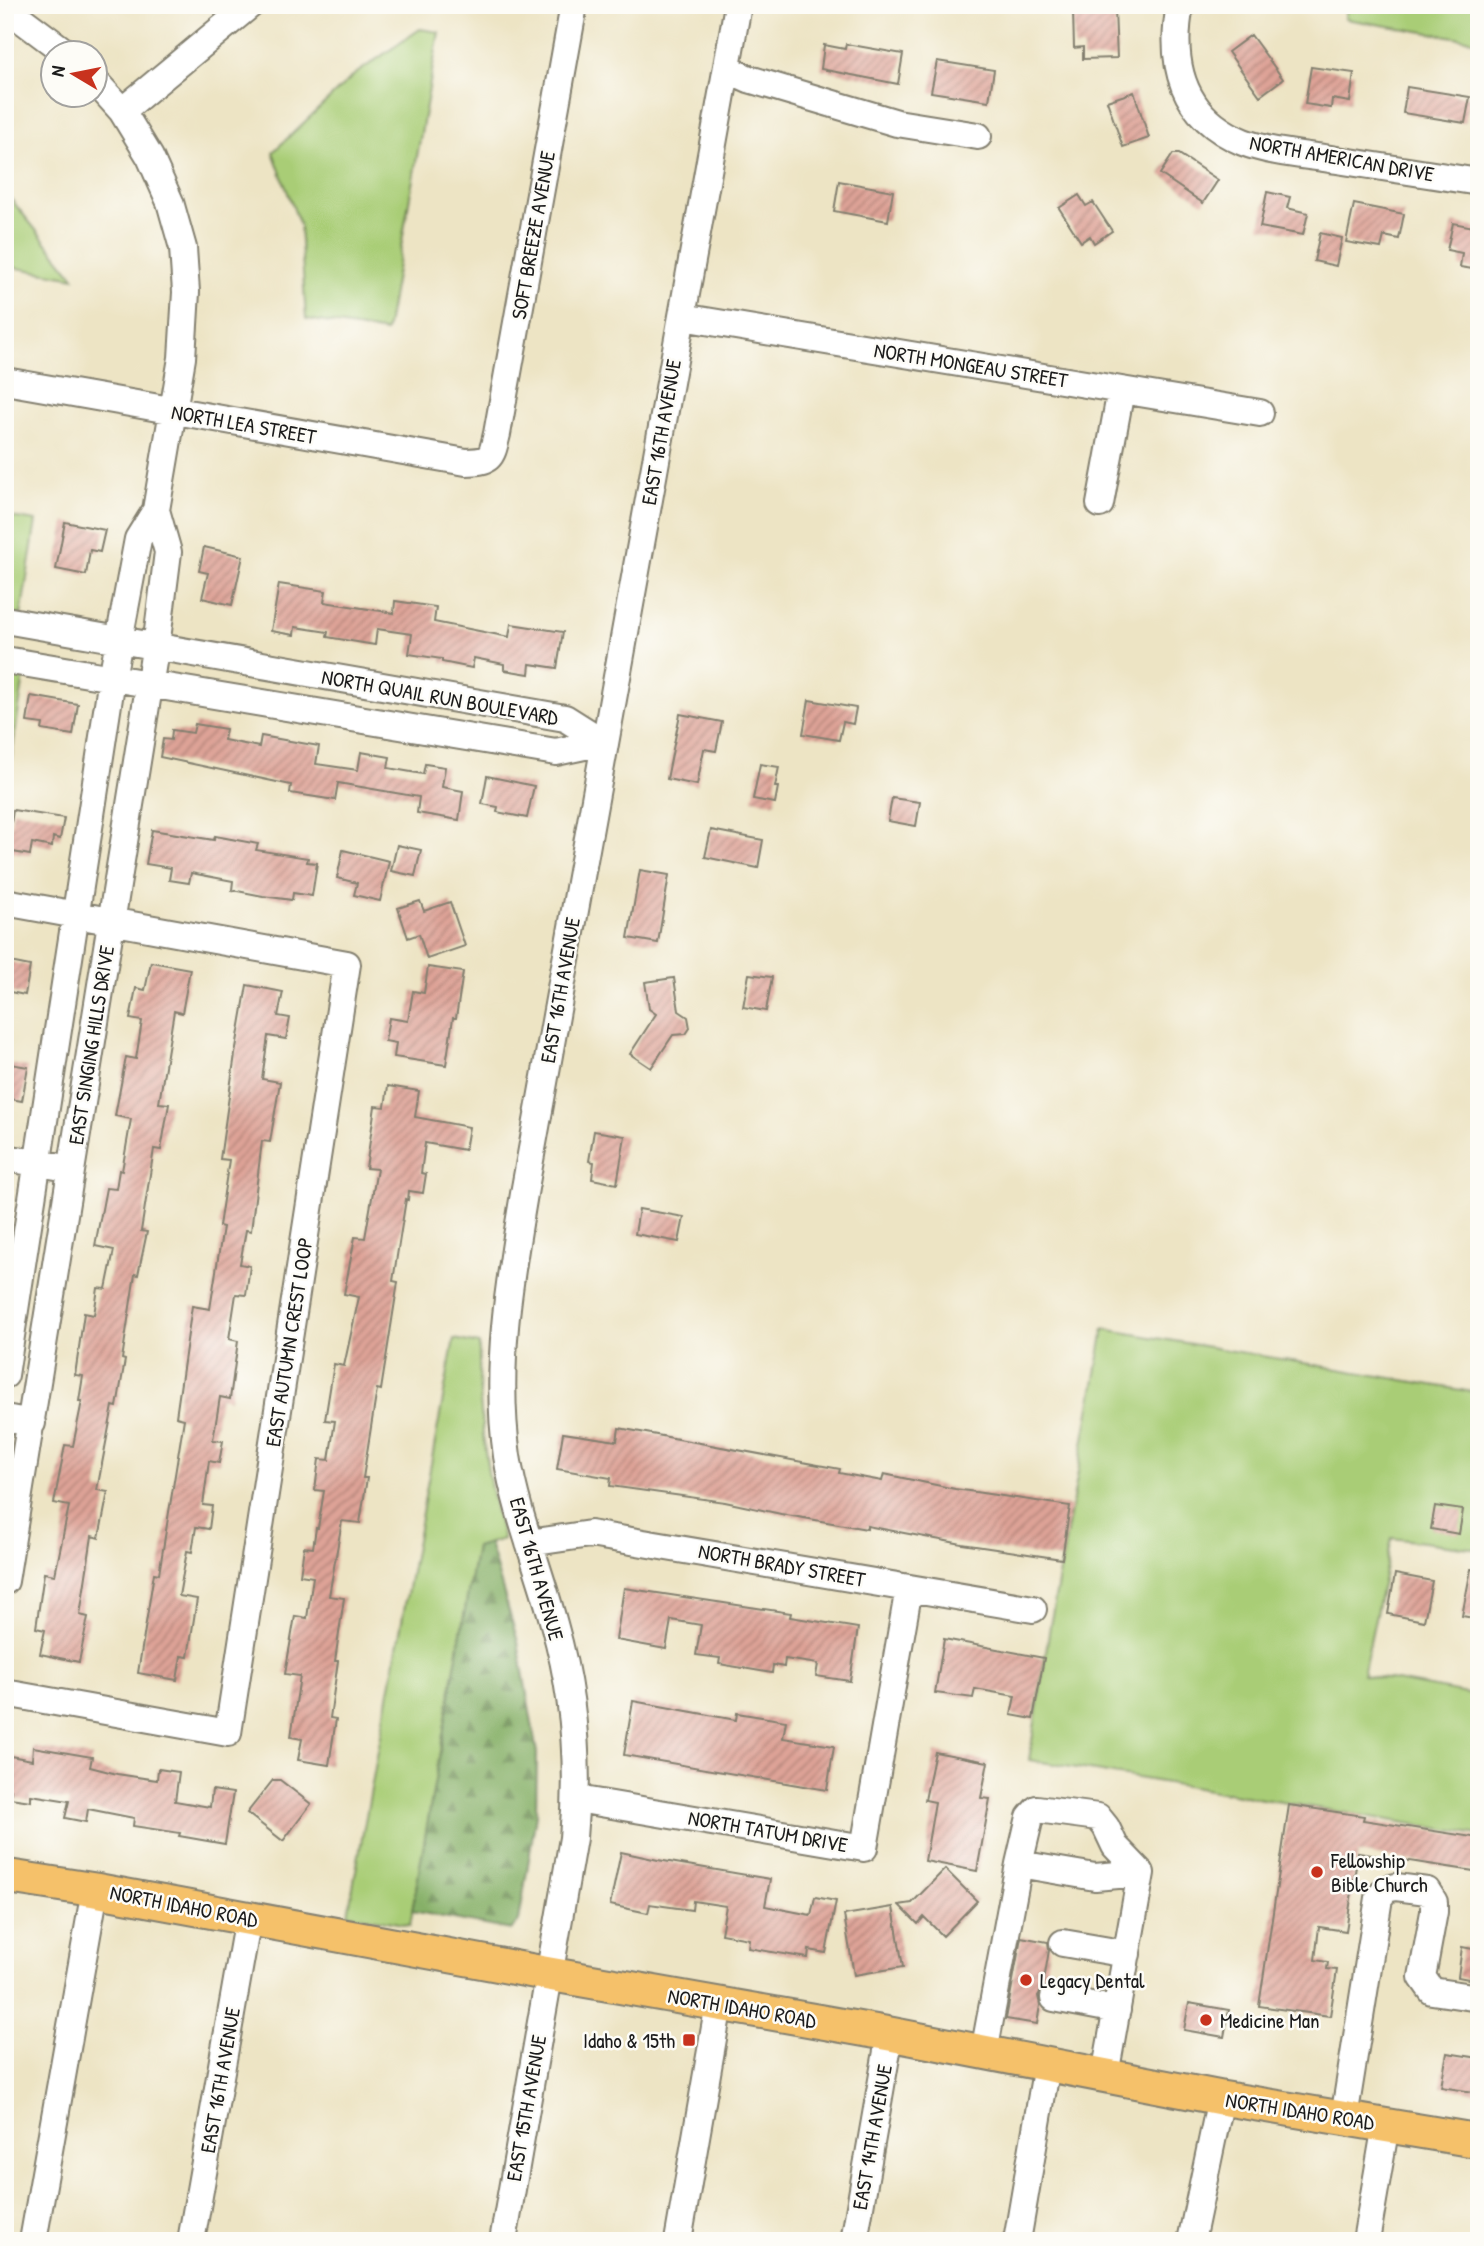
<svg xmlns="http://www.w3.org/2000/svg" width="1484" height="2246" font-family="'Patrick Hand',sans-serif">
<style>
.green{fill:#a9cd76;stroke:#627449;stroke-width:2}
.forest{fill:url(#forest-firs);stroke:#516642;stroke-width:2}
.building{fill:url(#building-hatch)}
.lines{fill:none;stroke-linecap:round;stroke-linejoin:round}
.minor-casing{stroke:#848070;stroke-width:30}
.major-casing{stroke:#848070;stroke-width:37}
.minor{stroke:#fff;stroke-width:26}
.major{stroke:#f5c16b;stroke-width:33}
.poi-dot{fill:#c8321e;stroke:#fdfcf7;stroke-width:2.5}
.labels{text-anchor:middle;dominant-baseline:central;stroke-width:5;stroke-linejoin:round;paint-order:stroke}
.street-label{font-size:21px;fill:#1c1c1c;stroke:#fdfcf7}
.poi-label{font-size:21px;fill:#1c1c1c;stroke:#fdfcf7;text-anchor:start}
</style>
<defs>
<pattern id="forest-firs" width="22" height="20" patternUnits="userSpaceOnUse" patternTransform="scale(1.75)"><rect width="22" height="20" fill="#86b067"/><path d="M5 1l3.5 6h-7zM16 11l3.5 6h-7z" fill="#6d8e54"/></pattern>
<pattern id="building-hatch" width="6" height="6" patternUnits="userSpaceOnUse" patternTransform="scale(1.75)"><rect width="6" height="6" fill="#dea397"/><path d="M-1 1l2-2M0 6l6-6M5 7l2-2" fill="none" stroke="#b3847a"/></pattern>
</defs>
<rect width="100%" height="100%" fill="#fdfcf7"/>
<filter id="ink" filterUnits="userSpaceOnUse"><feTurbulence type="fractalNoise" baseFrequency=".0143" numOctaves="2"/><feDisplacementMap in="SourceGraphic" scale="14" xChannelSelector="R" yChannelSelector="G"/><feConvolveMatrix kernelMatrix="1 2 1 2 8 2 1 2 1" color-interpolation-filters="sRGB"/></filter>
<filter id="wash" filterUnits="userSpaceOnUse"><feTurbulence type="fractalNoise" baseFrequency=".00686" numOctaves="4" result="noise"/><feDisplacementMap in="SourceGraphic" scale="28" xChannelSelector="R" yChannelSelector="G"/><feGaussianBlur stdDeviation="1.57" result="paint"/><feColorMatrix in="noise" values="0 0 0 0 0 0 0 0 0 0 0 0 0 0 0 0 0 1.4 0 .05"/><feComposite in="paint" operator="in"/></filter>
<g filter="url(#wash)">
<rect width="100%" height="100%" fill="#ede4c4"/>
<path class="green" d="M1347,5H1479V41L1345,19Z
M420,29L439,32L386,332L306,319L300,226L273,152L354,75Z
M5,192L75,278L5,266Z
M5,516L36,521L21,616L5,612Z
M5,666L25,670L9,772L5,771Z
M1104,1329L1479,1393V1549L1392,1538L1363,1675L1479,1696V1835L1029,1760L1050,1626Z
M454,1339L479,1344C478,1411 485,1475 503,1539L476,1547L410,1925L348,1914Z"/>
<path class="forest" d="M489,1543L518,1642L537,1753L536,1815L519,1921L511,1930L412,1911L476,1547Z"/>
<g id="blocks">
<path class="building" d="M1115,9L1117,58L1083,59V47L1074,48L1073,11Z
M1251,35L1283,79L1260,96L1228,52Z
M846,44L903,54L898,84L821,69L824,45L845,49Z
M937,61L994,70L989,101L931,92Z
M1311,67L1354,73L1350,102L1332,99L1331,108L1305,104Z
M1407,87L1470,97L1465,123L1403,113Z
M1134,92L1149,138L1123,147L1107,101Z
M1173,154H1179L1218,180L1203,203L1160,174Z
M839,181L893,191L888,221L834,211Z
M1267,192L1290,197L1287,208L1308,213L1303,235L1260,227Z
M1079,195L1086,206L1093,202L1112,231L1094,243L1090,236L1081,242L1059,208Z
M1354,204L1404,214L1399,239L1384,236L1381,248L1346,242Z
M1453,223L1479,228V270L1460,267L1462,253L1447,250Z
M1320,233L1342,238L1336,266L1314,261Z
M65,522L105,530L100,552L90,550L86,575L56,569Z
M204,547L243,556L232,605L202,598L208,573L199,571Z
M279,584L326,591L324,602L394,613L395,601L436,607L434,622L509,637L511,624L563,632L557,668L530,664L529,674L504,670V664L474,658L472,668L442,662V659L409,654L412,634L377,629L375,645L327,637L328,632L295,627L294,635L271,631Z
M31,696L78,704L73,735L42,730L43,724L27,722Z
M809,700L856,708L853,724L843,722L839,740L803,734Z
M680,714L722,722L716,751L704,749L697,785L667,779Z
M195,724L226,729L224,740L259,747L261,736L319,746L316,764L358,770L361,752L390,757L388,768L423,774L425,764L445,767L442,787L463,791L459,820L417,813L419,797L338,783L335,800L290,793L291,785L160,757L163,739L171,740L172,730L193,733Z
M760,764L779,767L775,787H778L775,803L753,799Z
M487,776L534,786L527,818L497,812L498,807L482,804Z
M892,798L920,802L916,826L888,821Z
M13,810L64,818L60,839L53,837L52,847L32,843L30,855L7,851Z
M152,830L214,840L215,836L258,844L256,850L308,858L307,862L317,863L312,896L293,893L292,900L263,896L232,890L233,881L191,873L189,883L169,880L171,868L146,864Z
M711,830L763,840L758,868L705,857Z
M397,845L421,850L415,876L391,871Z
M343,850L389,861L380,901L354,895L357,883L337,878Z
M640,870L669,875L658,943L628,938Z
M420,901L424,911L450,902L465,946L427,959L419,934L408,938L398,908Z
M5,961L30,966L25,995L5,991Z
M151,962L190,969L182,1013L174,1011L159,1103L169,1104L161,1150L154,1149L141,1231L147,1232L138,1275L135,1274L122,1359L125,1360L117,1407L113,1406L97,1490L108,1492L99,1538L92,1536L80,1615L88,1617L79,1662L40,1654L45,1630L36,1628L44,1573L55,1575L69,1506L54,1503L65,1445L73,1446L82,1401H79L83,1376L75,1375L84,1313L94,1315L98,1288L106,1289L114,1250L95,1246L106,1188L116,1189L119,1170L122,1171L131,1119L115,1116L126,1057L136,1059L142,1021L130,1019L136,988L145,990Z
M428,967L463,972L456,1018H453L446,1065L394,1057L396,1043L385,1041L389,1018L408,1021L413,991L424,993Z
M749,974L772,977L766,1011L743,1007Z
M674,978L679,1011L688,1017L690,1028L686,1034L673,1035L651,1068L630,1054L656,1014L649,1009L645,982Z
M247,985L283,992L278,1016L290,1018L286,1039L268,1036L262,1079L280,1082L270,1142L262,1141L251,1231L246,1230L240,1264L250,1266L246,1295L236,1294L229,1339L238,1341L230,1399L220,1397L213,1440L223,1441L219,1463L209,1461L203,1505L212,1506L209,1529L196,1527L192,1552L187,1551L179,1596L197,1599L188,1657L181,1656L177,1680L138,1673L154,1573L159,1574L184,1419L176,1417L192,1306L210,1309L223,1227L219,1226L229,1160L220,1159L235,1054Z
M5,1063L28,1067L22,1101L5,1098Z
M388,1086L419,1091L415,1117L469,1127L465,1150L425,1143L421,1173L426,1174L423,1193L409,1191L408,1200L406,1199L393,1281L398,1282L381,1390L377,1389L363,1478H367L360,1523L342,1521L329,1596L344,1598L335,1661H338L330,1718L336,1719L329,1765L298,1760L302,1739L291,1737L300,1676L285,1674L295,1616L307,1618L313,1577L300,1575L304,1547L313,1548L316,1528H318L324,1491L315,1490L319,1459L329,1460L335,1421L325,1420L334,1364L344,1366L359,1297L344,1294L355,1237L365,1238L377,1169L366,1168L375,1106L385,1107Z
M594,1131L625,1136L617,1184L592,1179L594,1162L589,1161Z
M639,1209L684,1217L679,1242L635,1234Z
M619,1428L840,1469L839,1473L882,1481L884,1474L955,1489L1070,1506L1062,1559L962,1544L867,1526V1529L781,1514L725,1502L610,1486L611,1478L557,1469L563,1433L617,1441Z
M1435,1506L1463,1510L1459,1534L1431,1529Z
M1471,1569L1479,1570V1619L1462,1616Z
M1395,1574L1432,1581L1424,1621L1388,1614Z
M624,1588L791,1613L790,1617L858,1628L850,1681L816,1676L818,1664L785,1659L784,1667L773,1665L772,1673L719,1664L720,1658L696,1655L701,1625L671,1620L666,1649L616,1640Z
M944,1639L1044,1658L1033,1719L1011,1715L1015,1696L975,1689L973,1698L935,1693Z
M633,1701L736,1720L737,1713L786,1721L783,1738L834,1746L827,1790L624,1755Z
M33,1747L92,1757L90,1767L117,1774L157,1780L158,1769L179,1772L175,1801L210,1807L212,1790L233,1793L225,1844L179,1836L180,1833L133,1826L134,1818L88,1809L86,1822L65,1818L69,1801L31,1795V1801L10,1798L11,1790L5,1789V1755L32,1760Z
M935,1752L988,1762L981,1798L990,1799L977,1871L925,1861L935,1802L925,1800Z
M273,1780H280L311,1804L283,1841L247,1813Z
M1289,1805L1364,1816L1363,1820L1479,1838L1474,1871L1358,1853L1346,1931L1319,1927L1315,1960L1328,1962L1327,1969L1337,1970L1330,2016L1259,2006Z
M621,1852L658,1860L770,1879L765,1906L811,1915L815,1897L836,1901L826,1953L809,1950L808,1958L748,1948L749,1939L721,1934L726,1906L693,1901L692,1910L650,1904L648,1913L610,1905Z
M945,1869L977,1901L943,1936L924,1917L918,1924L899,1905L912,1903Z
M893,1907L903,1967L854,1975L844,1915Z
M1021,1937L1048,1942L1049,1950L1043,1987L1038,1996L1040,2005L1037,2024L1006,2019Z
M1462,1947L1479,1950V1981L1458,1977Z
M1189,2003L1229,2010L1224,2037L1184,2030Z
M1447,2053L1479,2058V2093L1441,2087Z"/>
</g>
</g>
<g filter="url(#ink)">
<use href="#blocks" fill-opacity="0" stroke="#848070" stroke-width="2"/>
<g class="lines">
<defs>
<path id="minor" d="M1180,5C1169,64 1182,117 1243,142C1271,153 1307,155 1337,160C1384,167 1431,175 1479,182
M5,7L65,52
M727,69L749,79L897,123L978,136
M122,111L250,5
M682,317L1260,413
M5,381L466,462C492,461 491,458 497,434L574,5
M1100,504L1121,390
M5,620L565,718L603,742
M5,660L556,752L603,742
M5,902L347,964L228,1733L5,1693
M5,1158L56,1166
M5,1375L112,678L138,539L156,510L182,358L186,292L183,248L170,202L150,157L122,111L94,80
M5,1418L32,1423
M529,1543L590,1534L1033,1609
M5,1581L158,631L168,552L156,510
M577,1799L864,1848L909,1588
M1019,1864L1095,1877L1141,1873
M1063,1943L1127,1954
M1054,1998L1117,2010
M984,2052L1019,1864L1030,1817L1037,1809L1098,1817L1106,1827L1115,1846L1141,1873
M1105,2075L1141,1873
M1344,2118L1379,1898L1386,1889L1396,1887L1427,1891L1434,1902V1912L1422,1977L1432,1991L1479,1998
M33,2241L95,1890
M191,2241L248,1918
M503,2241L573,1838C580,1766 574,1694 554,1624C539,1568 516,1513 507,1456C494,1365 510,1277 525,1188L738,5
M678,2241L719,2004
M854,2241L890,2034
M1017,2241L1047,2065
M1191,2241L1221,2098
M1366,2241L1386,2125"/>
<path id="major" d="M5,1876L95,1890L549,1974L890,2034L1221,2098L1479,2141"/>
</defs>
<use href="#minor" class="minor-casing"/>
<use href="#major" class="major-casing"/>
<use href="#minor" class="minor"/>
<use href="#major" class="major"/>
</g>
</g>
<g class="poi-dot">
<circle cx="1317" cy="1872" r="7"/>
<circle cx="1026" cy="1980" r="7"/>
<circle cx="1206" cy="2020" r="7"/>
<rect x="682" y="2033" width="14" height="14" rx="3.5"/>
</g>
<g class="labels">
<g class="street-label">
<text transform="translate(1342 158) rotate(10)">NORTH AMERICAN DRIVE</text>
<text transform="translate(533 235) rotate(-80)">SOFT BREEZE AVENUE</text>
<text transform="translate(971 365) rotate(9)">NORTH MONGEAU STREET</text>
<text transform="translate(244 424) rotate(10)">NORTH LEA STREET</text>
<text transform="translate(661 432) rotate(-80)">EAST 16TH AVENUE</text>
<text transform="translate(440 697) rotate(10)">NORTH QUAIL RUN BOULEVARD</text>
<text transform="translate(560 990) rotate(-80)">EAST 16TH AVENUE</text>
<text transform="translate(91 1045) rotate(-81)">EAST SINGING HILLS DRIVE</text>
<text transform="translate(289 1342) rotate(-81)">EAST AUTUMN CREST LOOP</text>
<text transform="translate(782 1565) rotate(10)">NORTH BRADY STREET</text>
<text transform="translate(537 1569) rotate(74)">EAST 16TH AVENUE</text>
<text transform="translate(768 1831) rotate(10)">NORTH TATUM DRIVE</text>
<text transform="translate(184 1906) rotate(11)">NORTH IDAHO ROAD</text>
<text transform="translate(742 2008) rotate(10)">NORTH IDAHO ROAD</text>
<text transform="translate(220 2080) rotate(-80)">EAST 16TH AVENUE</text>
<text transform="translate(526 2108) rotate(-80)">EAST 15TH AVENUE</text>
<text transform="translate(1300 2111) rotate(9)">NORTH IDAHO ROAD</text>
<text transform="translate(872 2137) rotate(-80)">EAST 14TH AVENUE</text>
</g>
<g class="poi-label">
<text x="1331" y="1860">Fellowship<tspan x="1331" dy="24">Bible Church</tspan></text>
<text x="1040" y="1980">Legacy Dental</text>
<text x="1220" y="2020">Medicine Man</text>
<text x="675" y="2040" text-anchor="end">Idaho &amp; 15th</text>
</g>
</g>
<rect width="1484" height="2246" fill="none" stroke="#fdfcf7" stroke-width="28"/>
<g transform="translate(74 74) rotate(280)"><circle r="33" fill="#fdfcf7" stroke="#a3a29f" stroke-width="2"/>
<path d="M0-5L12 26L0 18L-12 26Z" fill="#c8321e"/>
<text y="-10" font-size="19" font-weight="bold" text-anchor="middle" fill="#1c1c1c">N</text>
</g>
</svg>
